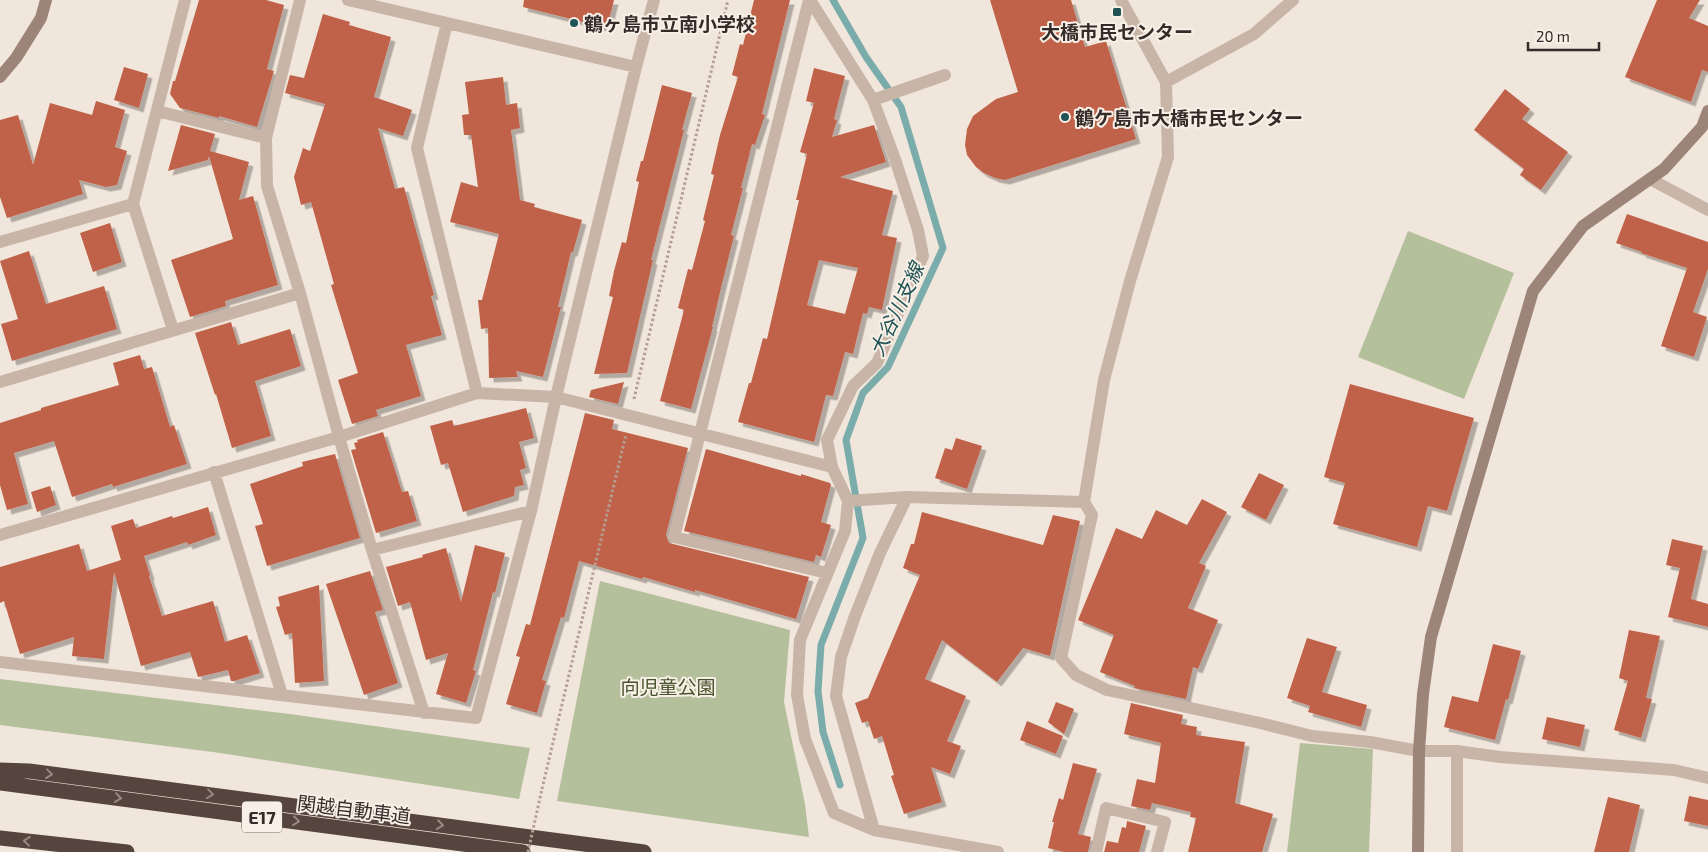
<svg xmlns="http://www.w3.org/2000/svg" width="1708" height="852" font-family="'Exo 2','Noto Sans JP',sans-serif">
<style>
.green{fill:#b4bf9c}
.lines{fill:none;stroke-linecap:round;stroke-linejoin:round}
.stream{stroke:#7bacac;stroke-width:7}
.building{fill:#c06249;fill-rule:evenodd;filter:url(#shadow)}
.path{stroke:#b49f92;stroke-width:3;stroke-dasharray:2.5 2.5;stroke-linecap:butt}
.street{stroke:#c8b5a8;stroke-width:12}
.secondary{stroke:#9c8479;stroke-width:12}
.highway{stroke:#56453f;stroke-width:15}
.path-bridge{stroke:#b49f92;stroke-width:3;stroke-dasharray:2.5 2.5;stroke-linecap:butt}
.oneway{stroke:#978982}
.poi-dot{fill:#1f5355;stroke:#f8f0e7;stroke-width:2}
.labels{text-anchor:middle;dominant-baseline:central;stroke-width:4;stroke-linejoin:round;paint-order:stroke}
.shield{fill:#f8f0e7;stroke:#706661;stroke-width:1}
.shield-label{font-size:18px;font-weight:bold;fill:#352b28}
.poi-label{font-size:19px;font-weight:bold;fill:#352b28;stroke:#f8f0e7;text-anchor:start}
.park-label{font-size:19px;fill:#46522c;stroke:#f8f0e7}
.street-label{font-size:19px;fill:#352b28;stroke:#f8f0e7}
.water-label{font-size:20px;font-style:italic;fill:#1f5355;stroke:#f8f0e7}
</style>
<defs>
<filter id="shadow"><feDropShadow dx="4.5" dy="4.5" stdDeviation="0" flood-color="#0004"/></filter>
</defs>
<rect width="100%" height="100%" fill="#f1e6db"/>
<path class="green" d="M1408,231L1514,273L1464,399L1358,357Z
M600,581L790,630L784,702L805,804L809,837L557,801Z
M0,679L290,714L530,748L519,799L213,752L0,725Z
M1300,743L1373,749L1369,852H1287Z"/>
<g class="lines">
<path class="stream" d="M833,0L866,57L901,107L943,248L888,367L863,393L846,440L863,538L821,645L818,691L823,732L840,785"/>
</g>
<path class="building" d="M199,0H266L284,5L267,69L274,71L257,127L219,116V118L180,108L170,94L173,81H175Z
M524,0H614L607,28L523,7Z
M754,0H790L762,114L765,115L755,145L752,144L741,188H743L731,235L734,236L721,288L712,327H713L691,409L660,401L684,310L678,308L688,269L692,270L705,221L703,220L714,175L711,174L720,135L738,77L732,75L740,44L743,45Z
M990,0H1071L1085,47L1106,41L1136,139L1005,180L995,178L984,173L976,167L967,155L965,145L967,129L973,116L996,99L1018,92Z
M1657,0H1700L1689,18L1708,26V72L1702,70L1691,102L1625,77Z
M323,14L350,22L349,25L391,37L374,97L412,110L403,136L378,128L395,189L404,187L434,295L431,296L442,335L406,345L421,396L376,410L378,416L352,424L338,380L358,373L331,285L334,284L311,202L301,205L294,177L303,148L310,151L325,104L285,93L290,75L304,78Z
M124,67L148,74L139,108L114,100Z
M814,68L845,76L834,119L837,120L832,137L874,125L886,162L840,177L893,191L882,235L897,238L882,310L869,307L867,314L863,313L853,354L845,352L833,396L826,395L814,442L738,422L749,383H751L763,338L767,339L799,200H796L807,154L800,152L814,103L806,101ZM819,260L858,268L845,314L807,305Z
M503,77L506,105L517,103L520,128L511,130L520,200L535,204L534,207L582,220L573,252H571L558,307H561L543,377L516,371L518,377L489,378L488,328L481,329L478,300H482L499,234L450,222L461,182L478,187L471,135H464L462,115L469,114L465,82Z
M662,85L692,93L682,130H684L651,260H653L627,373L594,374L613,297L609,296L614,271L622,242L626,243L639,182L636,181L641,161H643Z
M1505,89L1530,109L1522,119L1568,152L1541,190L1520,175L1524,169L1474,130Z
M96,101L125,110L115,147L127,151L117,185L106,187L79,180L83,194L7,218L0,197V120L18,115L33,165L50,103L92,115Z
M181,125L215,134L210,151L249,162L239,200L253,196L278,285L225,301L226,306L190,317L171,260L233,239L209,156L208,160L168,171Z
M1627,214L1708,242V269L1693,312L1707,317L1694,357L1661,346L1687,268L1641,253L1642,252L1616,243Z
M110,223L122,262L93,272L80,233Z
M29,251L46,304L104,286L117,329L12,361L1,324L18,319L0,261Z
M231,322L238,345L290,329L301,366L255,381L271,436L232,448L216,394L215,395L195,333Z
M140,355L144,369L152,367L170,427L174,425L187,464L113,487L112,484L72,497L54,441L14,453L28,504L7,510L0,485V423L41,410V408L119,385L113,363Z
M624,382L618,404L589,397L591,390Z
M1350,384L1474,418L1447,511L1428,506L1417,547L1333,524L1345,483L1324,477Z
M526,408L534,438L519,442L526,468L520,470L524,485L515,487L514,496L463,512L448,463L441,465L430,426L452,420L454,426Z
M585,413L614,420L612,429L688,448L666,535L669,543L809,577L796,619L695,590V592L643,577L642,579L579,561L564,618L561,617L542,680L546,681L537,713L506,704L520,657L516,656L526,624L530,625Z
M383,432L402,492L408,491L417,521L376,533L351,450L356,449L354,443L358,442L357,440Z
M956,438L982,446L967,489L935,478L945,448L952,450Z
M706,449L801,476V474L830,483L831,485L821,522L831,525L821,557L816,555L814,562L684,531Z
M335,454L360,538L267,566L255,526L263,524L250,484L303,466L302,462Z
M1259,473L1284,485L1266,520L1241,507Z
M50,486L56,505L37,512L31,492Z
M1202,499L1227,512L1199,563L1206,566L1188,608L1218,620L1198,669L1193,667L1186,699L1134,688L1135,686L1100,672L1114,635L1078,620L1116,528L1142,539L1156,510L1187,525Z
M208,507L216,535L188,545L187,542L144,556L150,575L149,576L162,616L213,601L225,642L247,635L260,673L234,681H231L228,670L198,677L190,652L141,666L114,572L104,659L72,656L74,637L20,654L4,601L0,603V567L79,544L87,571L121,560L111,526L133,519L136,528L172,516L173,518Z
M922,512L1043,545L1053,515L1080,521L1050,656L1023,648L997,682L942,640L925,679L966,696L947,741L961,746L950,774L931,767L942,802L904,814L891,776L894,775L882,736L874,739L868,721L862,723L855,703L868,698L920,575L903,568L911,544H914Z
M1672,539L1703,546L1691,599L1708,604V627L1668,617L1680,568L1666,565Z
M475,545L505,553L495,593L493,592L473,670L476,671L466,703L436,694L448,653L426,660L410,602L398,606L386,567L423,557L422,555L446,548L461,602Z
M370,571L383,610L375,612L398,683L364,695L326,584Z
M319,585L324,681L295,683L292,633L285,635L276,607L280,606L278,597Z
M1629,630L1660,636L1646,698L1652,699L1641,738L1614,730L1628,681L1619,678Z
M1307,638L1337,647L1322,692L1367,705L1361,727L1308,712L1310,706L1287,698Z
M1493,644L1521,651L1508,700L1506,699L1495,740L1444,727L1452,696L1478,702Z
M1056,702L1074,709L1064,734L1048,722Z
M1131,703L1183,715L1181,724L1197,727L1196,735L1245,742L1235,803L1273,814L1262,852H1188L1196,818L1190,817L1191,812L1152,803L1150,810L1131,806L1137,779L1155,783L1161,743L1124,734Z
M1547,717L1585,725L1580,747L1542,739Z
M1027,721L1063,736L1056,754L1020,740Z
M1073,763L1097,769L1078,834L1091,837L1088,852H1064L1048,848L1054,822H1052L1059,798L1063,800Z
M1689,796L1708,800V826L1684,821Z
M1608,797L1640,805L1629,852H1594Z
M1127,821L1146,826L1139,852H1104L1107,841L1118,843L1122,827L1126,828Z"/>
<g class="lines">
<path class="path" d="M634,399L728,0
M542,789L626,434"/>
<path class="street" d="M300,0L266,138L267,186L300,293L339,437L372,550L424,713
M348,0L636,67
M809,0L674,537L827,573
M810,0L873,100L895,159L918,230L923,256L877,363L853,386L827,440L832,467L848,501L845,531L800,640L797,695L805,739L834,813L874,830L998,852
M1121,0L1166,82L1168,157L1130,281L1104,380L1084,502L1092,515L1061,658L1076,675L1107,690L1260,723L1312,736L1370,742L1419,751H1457L1500,757L1674,770L1708,778
M447,23L417,148L477,393
M1166,82L1254,34L1293,0
M873,100L945,75
M157,111L266,138
M1650,179L1708,210
M133,204L173,330
M0,242L133,204L185,0
M0,382L300,293
M214,472L282,695
M848,501L907,497L1084,502
M0,535L339,437L477,393L556,397L832,467
M372,550L531,511
M0,662L476,718L531,511L556,397L636,67L654,0
M1457,751V852
M874,830L836,696L841,657L855,616L880,553L907,497
M1096,852L1106,808L1165,822L1157,852"/>
<path class="secondary" d="M0,77L16,58L41,18L46,0
M1418,852L1419,751L1423,694L1431,637L1533,291L1583,226L1664,169L1702,127L1708,111"/>
<path class="highway" d="M0,770L29,771L644,852
M0,783L523,852
M0,838L127,852"/>
<path class="path-bridge" d="M528,852L542,789"/>
</g>
<defs><path id="oneway-chevron" d="M-2-3.5L2.5 0L-2 3.5" fill="none" stroke-width="1.6" stroke-linecap="round" stroke-linejoin="round" transform="scale(1.25)"/></defs>
<g class="oneway">
<use href="#oneway-chevron" transform="translate(49 774) rotate(7)"/>
<use href="#oneway-chevron" transform="translate(210 794) rotate(7)"/>
<use href="#oneway-chevron" transform="translate(118 798) rotate(8)"/>
<use href="#oneway-chevron" transform="translate(296 821) rotate(7)"/>
<use href="#oneway-chevron" transform="translate(440 825) rotate(8)"/>
<use href="#oneway-chevron" transform="translate(27 841) rotate(-174)"/>
</g>
<g class="poi-dot">
<rect x="1112" y="7" width="10" height="10" rx="2.5"/>
<circle cx="574" cy="23" r="5"/>
<circle cx="1065" cy="117" r="5"/>
</g>
<g class="labels">
<rect class="shield" x="242" y="801.5" width="40" height="31" rx="4"/>
<g class="shield-label">
<text x="262" y="817">E17</text>
</g>
<g class="poi-label">
<text x="584" y="23">鶴ヶ島市立南小学校</text>
<text x="1117" y="31" text-anchor="middle">大橋市民センター</text>
<text x="1075" y="117">鶴ケ島市大橋市民センター</text>
</g>
<g class="park-label">
<text x="668" y="686">向児童公園</text>
</g>
<g class="street-label">
<text transform="translate(354 809) rotate(7)">関越自動車道</text>
</g>
<g class="water-label">
<text transform="translate(896 309) rotate(-65)">大谷川支線</text>
</g>
</g>
<path d="M1528 42v8h71v-8" fill="none" stroke="#352b28" stroke-width="2.5"/>
<text x="1536" y="42" font-size="15" fill="#352b28" stroke="#f8f0e7" stroke-width="4" paint-order="stroke">20 m</text>
</svg>
